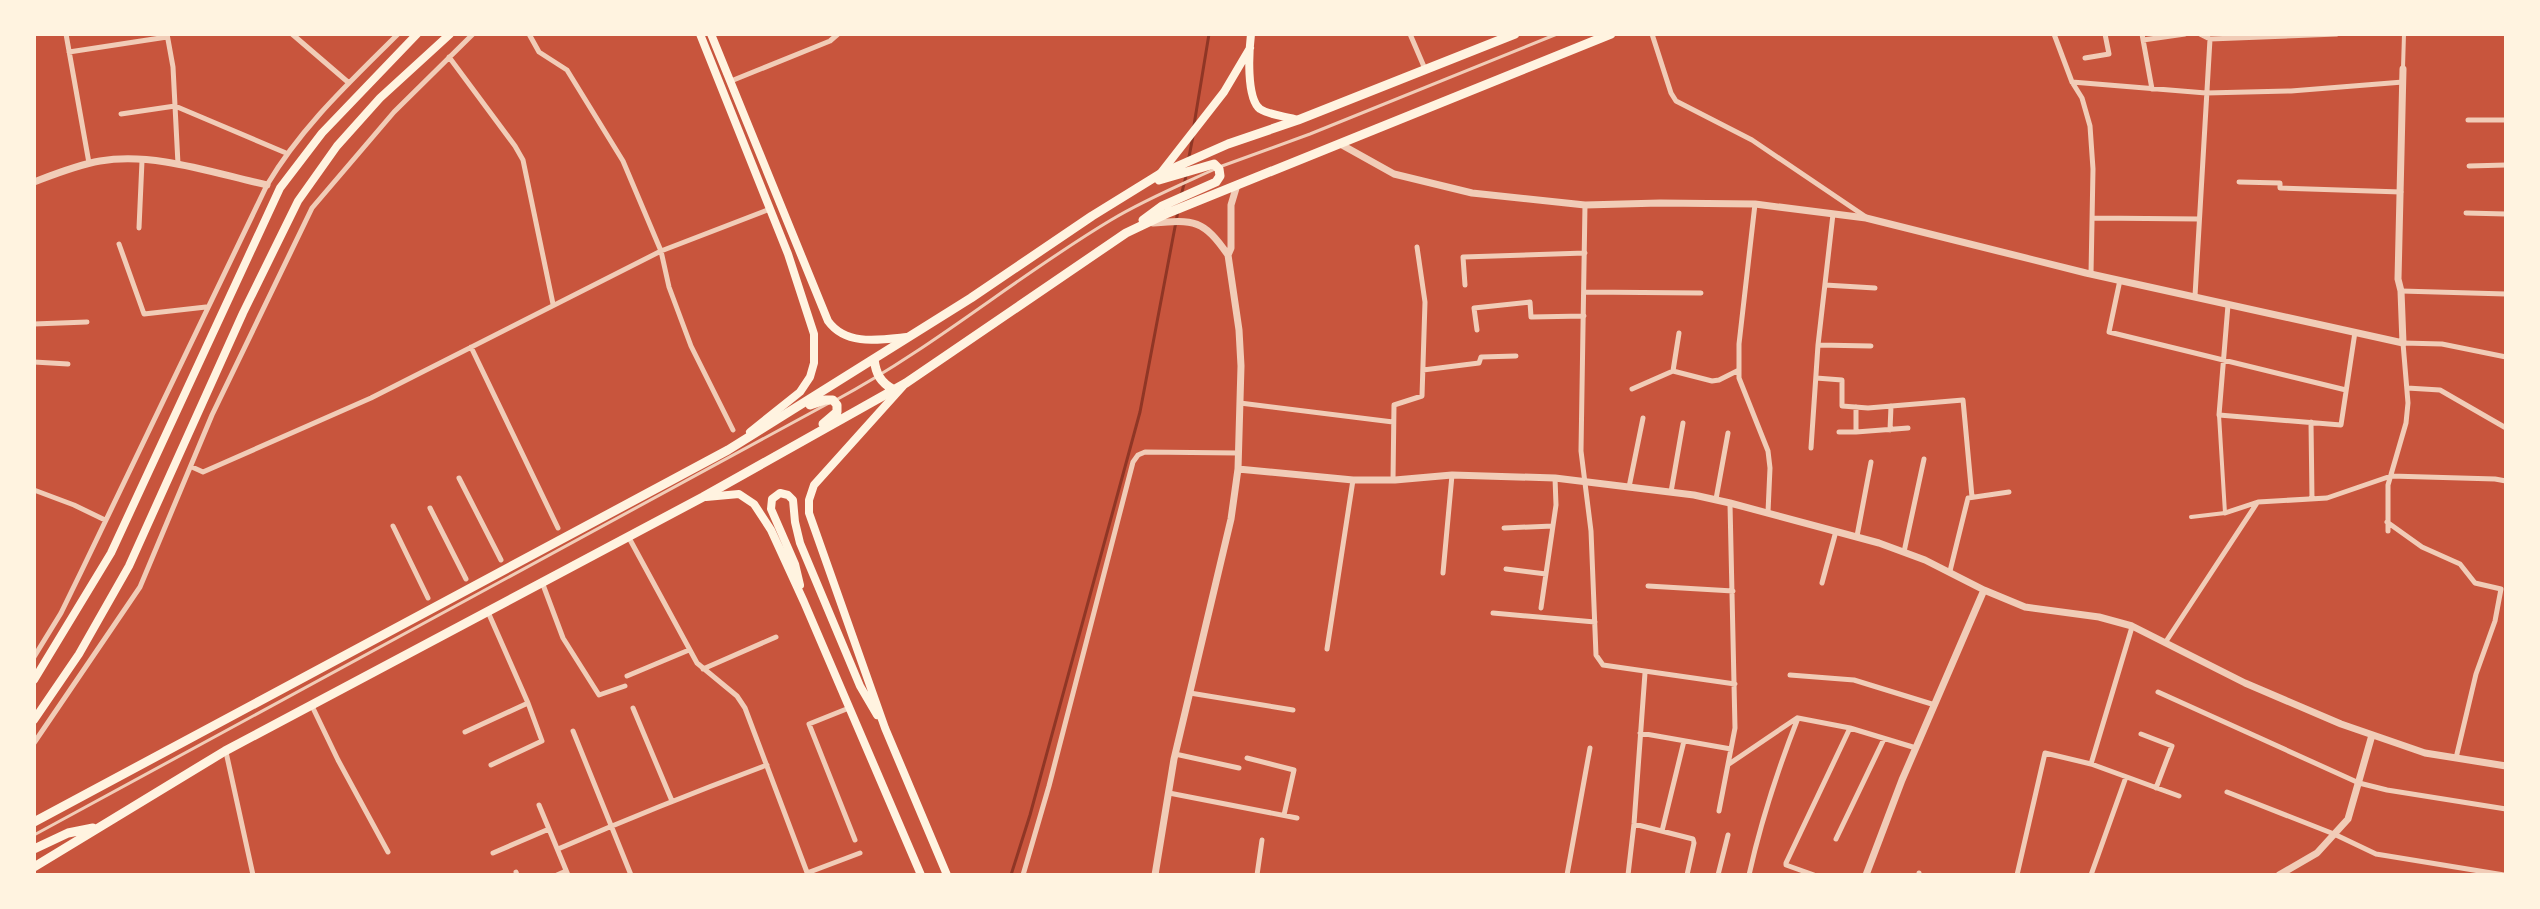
<svg xmlns="http://www.w3.org/2000/svg" width="2540" height="909" font-family="Quicksand,sans-serif">
<style>
.lines{fill:none;stroke-linecap:round;stroke-linejoin:round}
.stream{stroke:#8f3625;stroke-width:3}
.service{stroke:#f1ccb7;stroke-width:3}
.pedestrian{stroke:#f1ccb7;stroke-width:4}
.minor{stroke:#f1ccb7;stroke-width:5}
.tertiary{stroke:#f1ccb7;stroke-width:7}
.secondary{stroke:#fff3e0;stroke-width:8}
.primary{stroke:#fff3e0;stroke-width:9}
</style>
<rect width="100%" height="100%" fill="#c8553d"/>
<g class="lines">
<path class="stream" d="M1194,125L1209,34
M1189,157L1193,136
M1181,196L1186,176
M1011,875L1030,815L1140,412L1178,211"/>
<path class="service" d="M1222,166L1310,134L1557,34
M836,400C933,348 1017,276 1111,220C1144,200 1180,185 1215,169
M34,835L829,403"/>
<path class="pedestrian" d="M2403,68L2404,34
M2191,517L2225,513L2219,415"/>
<path class="minor" d="M66,34L89,163
M167,34L173,67L178,164
M292,34L349,83
M529,34L539,52L567,70L623,161L661,251L669,287L691,346L733,430
M1410,34L1425,69
M1652,34L1671,93L1676,101L1752,140L1866,217
M2054,34L2072,82L2082,98L2090,126L2093,169L2091,274
M2142,34L2152,89
M2200,34L2210,39L2337,34
M2143,40L2185,34
M69,52L167,37
M449,57L515,146L523,160L553,304
M2085,58L2109,54L2105,34
M731,81L830,41L838,34
M2072,82L2206,93L2291,91L2403,82
M121,114L175,106L286,153
M2468,120H2506
M2469,166L2506,165
M2239,182L2280,183V188L2401,192
M1755,204L1739,344V378L1768,451L1770,468L1768,512
M1585,205L1581,451L1591,531L1596,655L1603,665L1735,684
M2466,213L2506,214
M2093,218L2199,219
M139,228L142,161
M119,244L144,314L206,307
M2120,280L2109,332L2346,390
M1465,285L1463,257L1585,253
M1825,285L1875,288
M2401,291L2506,294
M1584,292L1701,293
M2195,296L2210,39
M2228,305L2219,415L2341,425L2355,332
M34,324L87,322
M1477,330L1474,308L1530,302L1531,317L1584,316
M1818,345L1871,346
M471,347L558,528
M34,362L68,364
M1423,370L1479,363L1481,357L1516,356
M1673,371L1679,333
M1816,378L1842,380V406L1868,408L1963,400L1972,497
M2407,388L2440,390L2506,428
M1632,389L1673,371L1712,381L1719,380L1739,370
M1240,403L1393,422
M2311,422L2312,499
M1890,430L1891,406
M1839,432H1856V407
M1856,432L1908,428
M1811,448L1818,345L1833,214
M192,467L203,472L371,398L661,251L770,209
M459,478L501,560
M1393,480L1394,405L1422,396L1425,302L1417,247
M1629,487L1643,418
M34,490L74,505L105,520
M1671,492L1683,423
M1716,499L1728,433
M430,508L466,579
M2225,513L2258,502L2327,498L2391,476L2495,479L2506,481
M2387,522L2422,547L2460,564L2475,583L2501,589L2495,621L2476,674L2456,758
M393,526L428,598
M1504,528L1553,526
M2388,531V485L2406,423L2408,403L2403,343L2442,344L2506,357
M628,536L697,663L737,696L745,708L808,875
M1857,536L1871,462
M1904,552L1924,459
M1506,569L1546,574
M1950,571L1968,498L2009,492
M1443,573L1452,475
M542,582L563,638L599,695L625,686
M1822,583L1836,531
M1648,586L1733,591
M1541,608L1556,505L1555,478
M488,612L528,703L542,741L491,765
M1493,613L1595,622
M2165,643L2257,503
M1327,649L1353,480
M34,657L61,613L81,572L267,185C302,126 349,83 398,34
M703,669L776,637
M1790,675L1854,680L1935,705
M627,676L689,650
M2158,692L2359,783L2387,790L2506,809
M1190,693L1293,710
M312,706L338,760L388,852
M633,708L672,801
M849,708L809,724L855,840
M573,731L631,875
M465,732L528,703
M1640,733L1731,749
M2141,734L2172,746L2156,788
M34,743L140,587L212,415L312,208L394,112L473,34
M226,752L253,875
M1175,754L1239,768
M1247,758L1294,770L1284,815
M1729,764L1797,718
M2091,764L2132,627
M2227,792L2334,834L2376,854L2504,875
M1169,793L1297,818
M539,805L568,875
M1719,811L1735,728L1730,504
M1634,824L1693,839L1694,843L1687,875
M1662,831L1684,741
M1836,839L1884,739
M558,849C627,819 697,791 767,765
M493,853L549,829
M516,872L517,875
M807,873L860,853
M557,875L566,871
M1023,875L1049,786L1133,462L1138,455L1145,452L1238,453
M1257,875L1262,840
M1567,875L1590,748
M1628,875L1634,824L1645,673
M1718,875L1728,835
M1749,875C1761,821 1778,769 1798,718L1850,728
M1814,875L1786,865V863L1850,728L1916,748
M1919,875V873
M2017,875L2045,753L2091,764L2179,796
M2091,875L2126,777"/>
<path class="tertiary" d="M1342,145L1394,174L1472,193L1585,205L1660,203L1755,204L1866,218L2086,273L2403,343L2401,291L2398,279L2403,69
M34,182C55,174 77,165 100,161C155,152 213,173 267,185
M1153,223C1194,219 1204,220 1228,255
M1238,469L1353,480H1395L1452,475L1555,478L1694,495L1730,503L1879,543L1925,560L1984,590L2025,607L2099,617L2132,626L2245,683L2341,724L2399,744L2425,753L2506,766
M1155,875L1174,759L1231,519L1238,469L1241,366L1239,330L1228,255L1231,248V205L1237,185
M1866,875L1902,780L1984,590
M2279,875L2317,853L2348,819L2372,735"/>
<path class="secondary" d="M700,34L788,254L814,334V363L810,377L800,392L750,432
M711,34L828,321C846,346 879,340 907,337
M1251,34C1249,51 1246,98 1260,109C1271,116 1286,116 1298,120
M1160,174L1224,92L1250,48
M903,386L814,485L809,500V513L885,728L947,875
M706,497L739,494L754,504L771,530L804,602L921,875
M800,585L795,564L771,509L772,499L780,493L788,495L793,500L795,522L800,543L860,686L877,715
M34,680L111,553L280,188L322,133L417,34
M34,720L79,654L129,566L243,313L298,201L337,146L380,98L450,34"/>
<path class="primary" d="M1143,220L1162,206L1216,182L1220,176L1219,169L1214,164L1159,180
M874,359C876,374 880,382 894,390
M810,405L825,400H833L837,405V412L823,424
M34,822L728,450L971,298L1092,216L1160,174L1228,144L1298,120L1515,34
M34,849L68,833L93,828
M34,867L225,751L703,497L906,383L1126,233L1168,213L1611,34"/>
</g>
<rect width="2540" height="909" fill="none" stroke="#fff3e0" stroke-width="72"/>
</svg>
